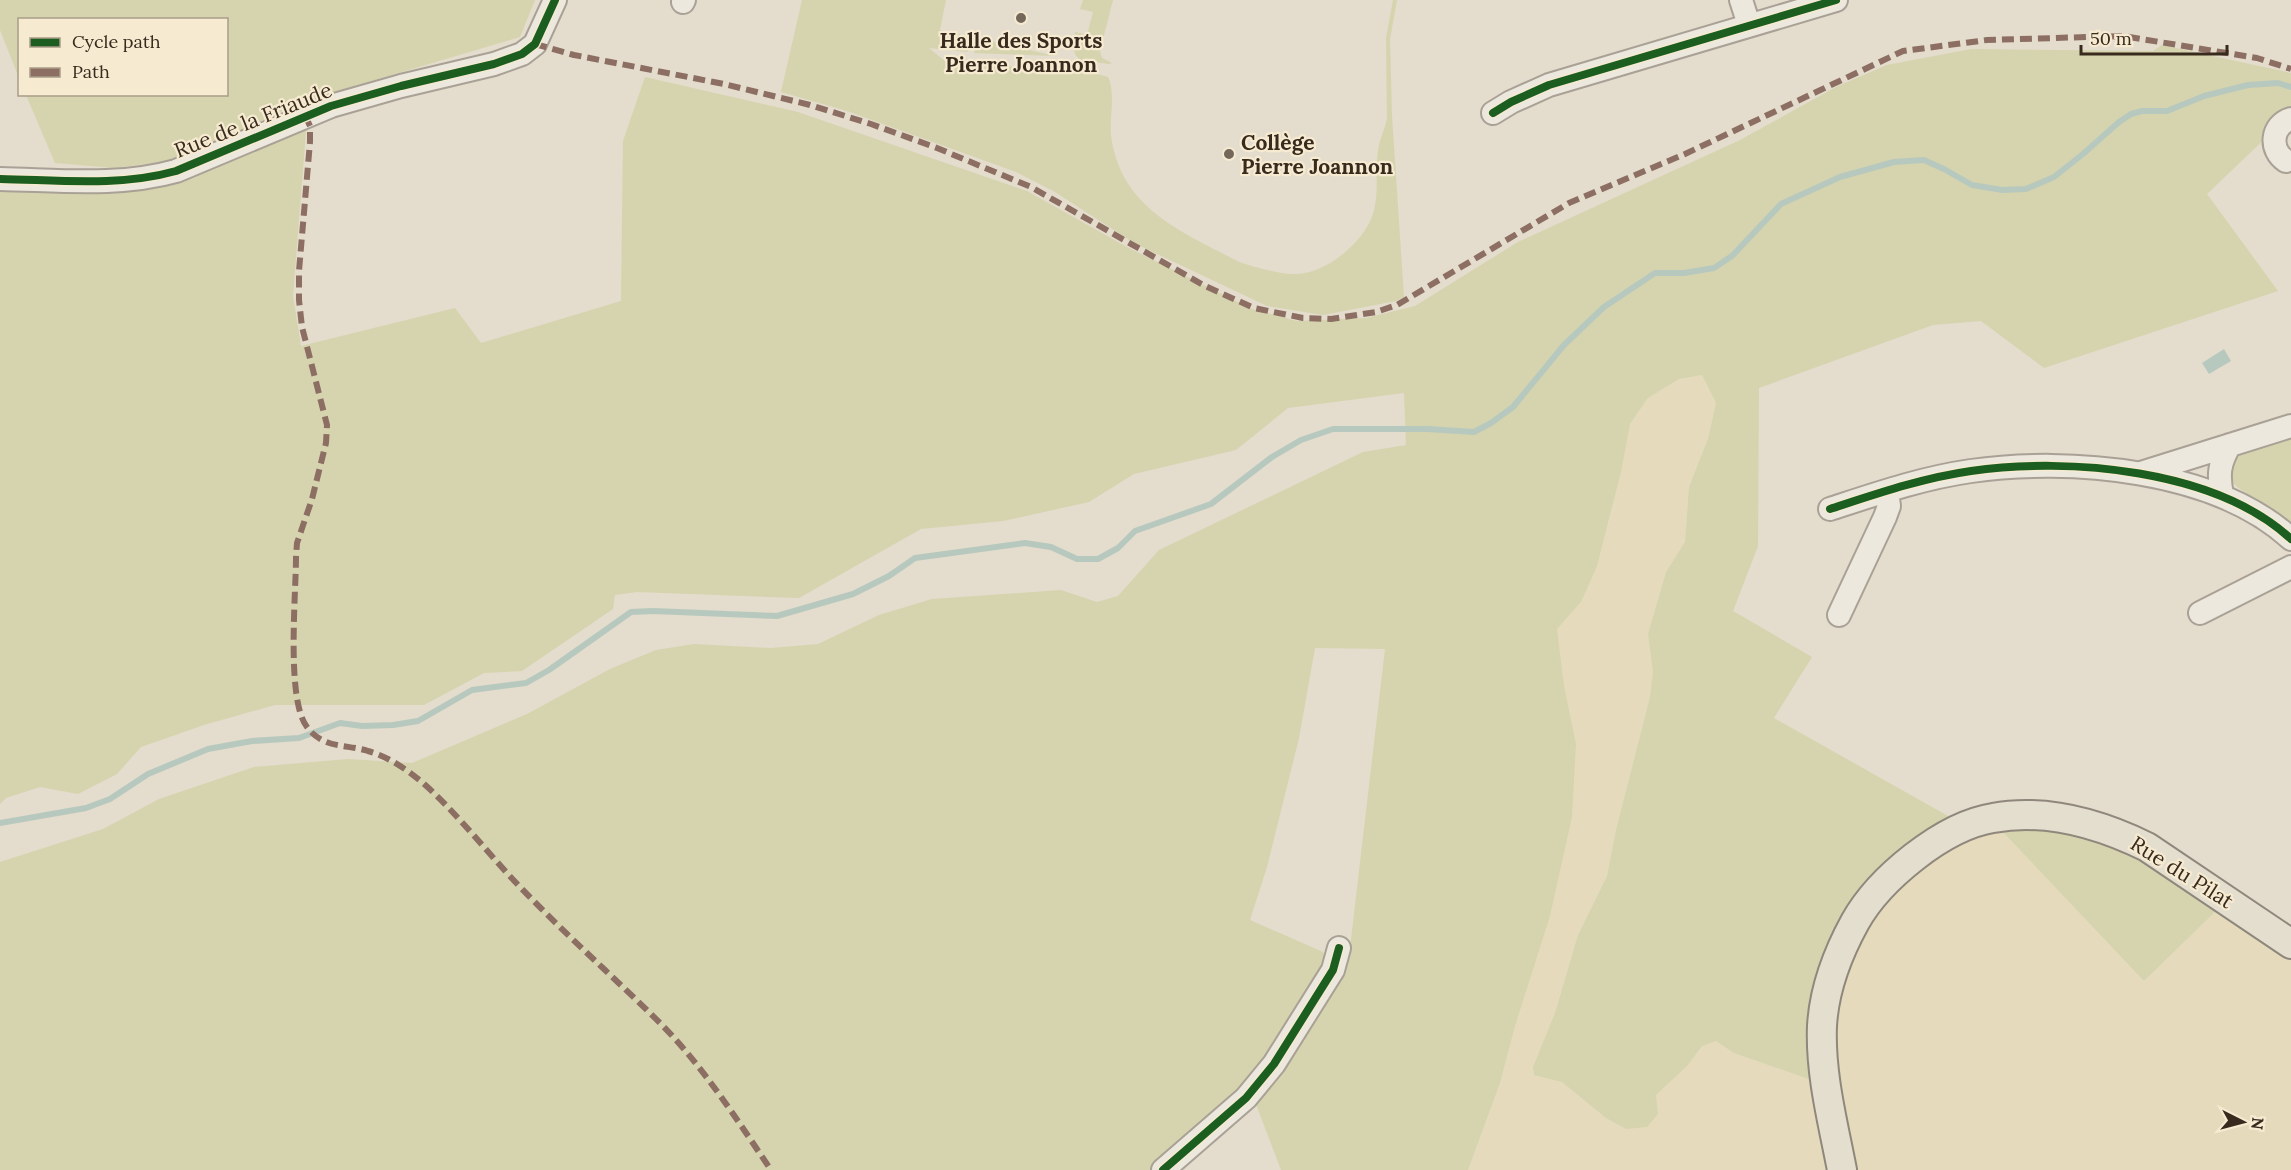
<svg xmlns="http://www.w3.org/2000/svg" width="2291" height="1170" font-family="Lora,serif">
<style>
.farmland{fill:#e5dbbc}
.green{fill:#d5d4ae}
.water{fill:#b7c9be}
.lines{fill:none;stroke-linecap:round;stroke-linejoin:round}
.stream{stroke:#b7c9be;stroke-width:6}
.minor-casing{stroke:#a9a195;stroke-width:26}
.major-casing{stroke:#8f877c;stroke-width:32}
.minor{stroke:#ece8de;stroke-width:22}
.major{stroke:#e4decf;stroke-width:28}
.quiet{stroke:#8d6e63;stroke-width:6;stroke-dasharray:12 6;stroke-linecap:butt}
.cycleway-casing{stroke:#f6ead1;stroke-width:11}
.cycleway{stroke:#1b5e20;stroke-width:8}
.poi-dot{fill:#74685a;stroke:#f6ead1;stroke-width:2}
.labels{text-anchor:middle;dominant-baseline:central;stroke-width:4.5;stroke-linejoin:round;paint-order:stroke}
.poi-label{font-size:21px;font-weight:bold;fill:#382a1d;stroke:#f6ead1}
.street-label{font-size:21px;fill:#382a1d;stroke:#f6ead1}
</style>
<rect width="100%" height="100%" fill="#e4dccc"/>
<path class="farmland" d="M1702,375L1716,403L1708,439L1689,487L1685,542L1666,572L1648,634L1653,672L1650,697L1616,830L1607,876L1578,935L1555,1013L1533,1067L1534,1074L1562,1082L1606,1118L1626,1129L1657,1114L1656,1095L1688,1065L1702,1046L1716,1041L1734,1053L1817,1082L1833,1170H1468L1500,1083L1515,1026L1564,686L1557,629L1581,602L1609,522L1630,424L1648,398L1679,379Z
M2001,830L2144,981L2220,907L2291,956V1170H1856L1836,1059L1833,1019L1850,957L1879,907L1917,869L1962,840Z"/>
<path class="green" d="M0,0H535L520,37L304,101L177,160L115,168L55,163L26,95L226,94V20H20L19,78L0,30Z
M802,0H946L940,30L971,37L968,52L929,48L951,66L952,63L1083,70L1108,77C1116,94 1109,117 1111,136C1121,209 1181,231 1239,262C1254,267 1282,275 1297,274C1327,273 1364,242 1373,214C1380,191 1374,167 1379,145C1381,136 1385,128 1387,119L1386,38L1393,0H1397L1390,39L1392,116L1404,297L1396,301L1323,315L1267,306L1134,243L1055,192L1016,172L847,111L781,92Z
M1083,0H1113L1100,51L1102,58L1112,63L1109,64L1080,60C1071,52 1073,43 1075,32L1087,35L1093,12L1080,9Z
M978,38L1055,56L974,53Z
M2162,45L2291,73V114L2207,194L2278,291L2044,368L1981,321L1933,325L1759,388L1758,546L1733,611L1812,657L1774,718L1948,816L1950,822L1857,903L1817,1082L1734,1053L1716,1041L1702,1046L1688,1065L1656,1095L1658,1114L1647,1127L1626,1129L1606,1118L1562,1082L1534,1075L1533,1067L1555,1013L1578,935L1607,876L1616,830L1650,697L1653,672L1648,634L1666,572L1685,542L1689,487L1708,439L1716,403L1702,375L1679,379L1648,398L1630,424L1621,472L1597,566L1581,602L1557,629L1564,686L1576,744L1572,817L1550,916L1515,1026L1500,1083L1468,1170H1281L1254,1099L1350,948L1385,649L1315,648L1299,738L1267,867L1250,920L1323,952L1328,966L1243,1095L1154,1170H0V862L103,829L159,799L254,767L348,759L412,763L527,714L610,669L656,650L694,644L771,648L818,644L879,615L932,599L1061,590L1097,602L1118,596L1159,550L1363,452L1406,445L1404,393L1288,408L1236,450L1134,474L1089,502L1003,521L921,529L799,598L637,592L615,595L613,609L522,671L484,673L424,705H275L204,725L141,747L117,774L78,794L40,787L6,798L0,804V189L144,190L297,127L306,131L293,296L301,346L455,308L481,343L621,301L623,141L645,77L798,112L1027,191L1127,247L1252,309L1297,321L1366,318L1415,306L1518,242L1740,140L1836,87L1887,65L1971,49L2153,51Z
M2291,436V522C2275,508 2240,494 2230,479L2231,462L2240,453Z
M2031,827L2119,844L2220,907L2144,981L2001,830Z"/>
<path class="water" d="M2224,349L2231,361L2209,374L2202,363Z"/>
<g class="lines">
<path class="stream" d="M0,823L86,808L110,799L148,774L208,749L252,741L299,738L340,723L362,726L393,725L418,721L472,690L526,683L549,670L631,612L653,611L777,616L853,594L889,576L915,558L1025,543L1051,547L1077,559H1098L1118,548L1135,531L1211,504L1272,457L1301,440L1333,429H1427L1474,432L1491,423L1513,407L1564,345L1604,307L1655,273H1684L1714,268L1732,256L1781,204L1840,177L1894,162L1924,160L1944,169L1972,185L2002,190L2026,189L2054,177L2083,154L2119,122L2131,114L2142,111H2167L2204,96L2248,85L2278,83L2291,87"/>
<defs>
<path id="minor" d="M1741,0L1749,25
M683,2L684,0
M1493,113L1511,102L1549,85L1836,0
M2286,161C2269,150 2271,125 2291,119
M0,179C58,180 119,187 176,171L331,106L401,86L494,64L522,54L535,44L555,0
M2141,473L2291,426
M2222,495C2218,475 2219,463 2230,445
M1830,509C1876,494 1922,478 1971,471C2069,457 2215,469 2291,539
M2200,613L2291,567
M1839,615L1885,517L1889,506L1887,491
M1163,1170L1246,1098L1274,1064L1333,970L1339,948"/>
<path id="major" d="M1842,1170C1833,1123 1820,1074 1822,1026C1824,990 1838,953 1855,922C1879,879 1943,826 1993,818C2046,808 2100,824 2147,847L2291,944"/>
</defs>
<use href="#minor" class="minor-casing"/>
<use href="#major" class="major-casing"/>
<use href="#minor" class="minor"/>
<use href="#major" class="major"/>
<path class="quiet" d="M535,44L574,55L724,84L810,105L871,124L937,148L1031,187L1205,286L1254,308L1303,318L1331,319L1376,312L1397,305L1569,203L1685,154L1903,51L1987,40L2123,36L2257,58L2291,69
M305,115L310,126V142L299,271V300L302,327L327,425L326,443L312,499L297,543L296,557C296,595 286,700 307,727C323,749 346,744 368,751C389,757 406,769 423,783C459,815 488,854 522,889C567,936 616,979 662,1025C704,1068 738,1121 771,1170"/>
<defs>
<path id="cycleway" d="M1493,113L1511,102L1549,85L1836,0
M0,179C58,180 119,187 176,171L331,106L401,86L494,64L522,54L535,44L555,0
M1830,509C1876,494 1922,478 1971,471C2069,457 2215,469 2291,539
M1163,1170L1246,1098L1274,1064L1333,970L1339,948"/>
</defs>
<use href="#cycleway" class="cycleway-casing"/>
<use href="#cycleway" class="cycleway"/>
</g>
<g class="poi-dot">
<circle cx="1021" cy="18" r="6"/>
<circle cx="1229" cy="154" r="6"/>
</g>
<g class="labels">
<g class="poi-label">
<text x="1021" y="40">Halle des Sports<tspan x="1021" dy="24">Pierre Joannon</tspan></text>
<text x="1241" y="142" text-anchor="start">Collège<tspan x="1241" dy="24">Pierre Joannon</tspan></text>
</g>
<g class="street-label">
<text transform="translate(253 120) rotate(-22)">Rue de la Friaude</text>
<text transform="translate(2182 872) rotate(32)">Rue du Pilat</text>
</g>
</g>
<rect x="18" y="18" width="210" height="78" fill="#f6ead1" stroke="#aa9d89" stroke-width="1.5"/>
<rect x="30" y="38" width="30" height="9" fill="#1b5e20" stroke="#aa9d89" stroke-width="1.5"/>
<text x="72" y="48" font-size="18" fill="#382a1d">Cycle path</text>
<rect x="30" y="68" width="30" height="9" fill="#8d6e63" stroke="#aa9d89" stroke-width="1.5"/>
<text x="72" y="78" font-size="18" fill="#382a1d">Path</text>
<g transform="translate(2243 1122) rotate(96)" stroke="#f6ead1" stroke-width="4.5" paint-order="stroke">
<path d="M0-4.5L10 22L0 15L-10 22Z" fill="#382a1d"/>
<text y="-9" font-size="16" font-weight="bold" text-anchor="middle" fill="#382a1d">N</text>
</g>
<path d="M2081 45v9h146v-9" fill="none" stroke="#382a1d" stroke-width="3"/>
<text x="2090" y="45" font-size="18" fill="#382a1d" stroke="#f6ead1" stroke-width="4.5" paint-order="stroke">50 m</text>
</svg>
